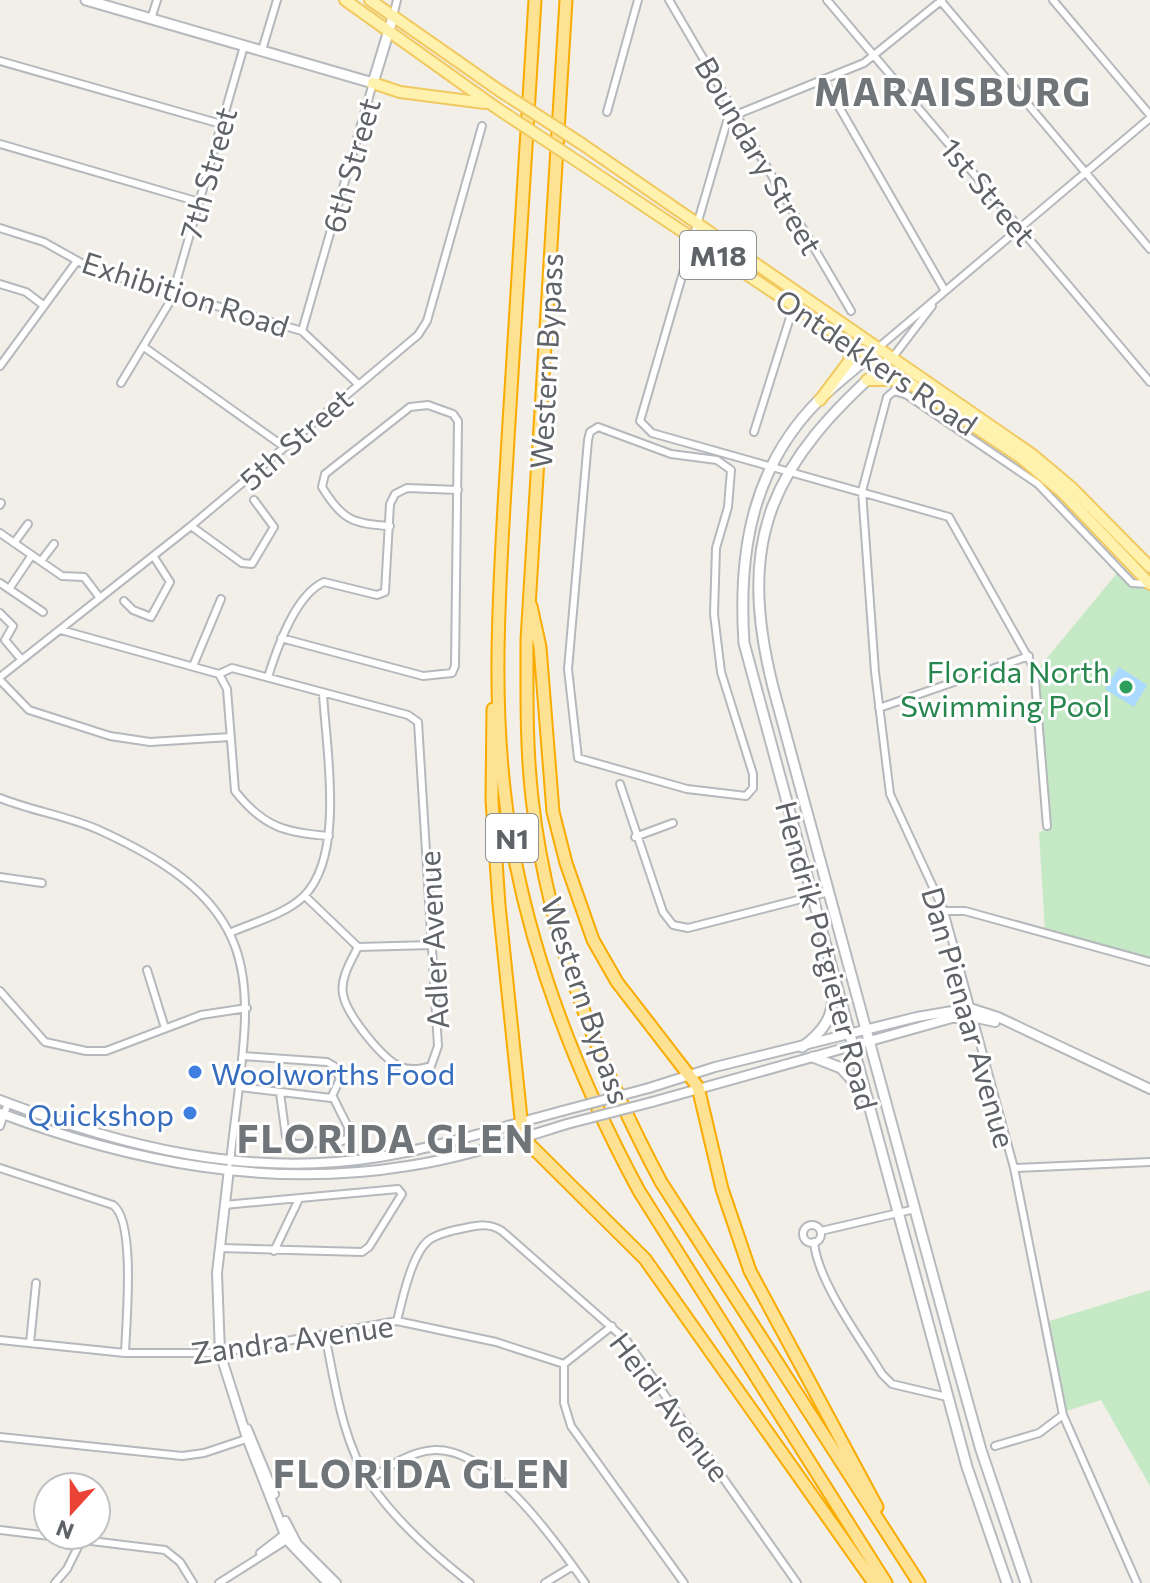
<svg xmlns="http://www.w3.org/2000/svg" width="1150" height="1583" font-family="Commissioner,sans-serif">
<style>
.green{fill:#c5e8c5}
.water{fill:#aadaff}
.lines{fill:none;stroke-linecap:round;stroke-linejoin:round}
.minor-casing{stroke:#b5b8bc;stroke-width:10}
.tertiary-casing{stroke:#b5b8bc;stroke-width:12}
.secondary-casing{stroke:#b6babf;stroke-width:13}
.primary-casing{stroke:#f2c960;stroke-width:14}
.motorway-casing{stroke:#f9ab00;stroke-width:15}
.minor{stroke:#fff;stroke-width:6}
.tertiary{stroke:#fff;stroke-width:8}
.secondary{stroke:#fff;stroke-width:9}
.primary{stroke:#fff2af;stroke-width:10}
.motorway{stroke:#fde293;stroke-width:11}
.tertiary-bridge-casing{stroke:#b5b8bc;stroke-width:12;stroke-linecap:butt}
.primary-bridge-casing{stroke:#f2c960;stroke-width:14;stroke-linecap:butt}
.tertiary-bridge{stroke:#fff;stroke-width:8}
.primary-bridge{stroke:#fff2af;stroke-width:10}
.leisure-dot{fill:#2e9e5b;stroke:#fff;stroke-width:3}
.shop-dot{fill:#3f7fe0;stroke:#fff;stroke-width:3}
.labels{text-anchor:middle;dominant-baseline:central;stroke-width:6;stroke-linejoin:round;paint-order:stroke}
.shield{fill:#fff;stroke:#8f9295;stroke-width:2}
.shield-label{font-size:28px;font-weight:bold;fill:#5f6368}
.street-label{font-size:30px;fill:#5f6368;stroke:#fff}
.leisure-label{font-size:30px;fill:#27864d;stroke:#fff;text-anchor:end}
.shop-label{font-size:30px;fill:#366cbe;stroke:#fff;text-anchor:start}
.district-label{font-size:38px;font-weight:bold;letter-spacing:2px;fill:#70757a;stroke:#fff}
</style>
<rect width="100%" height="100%" fill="#f1efe8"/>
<path class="green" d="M1118,572L1133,587L1150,590V960L1045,931L1039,833L1050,826L1037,670Z
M1150,1290V1486L1101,1400L1060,1413L1043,1323Z"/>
<path class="water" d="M1119,667L1147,685L1134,707L1105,689Z"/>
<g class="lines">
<defs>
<path id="minor" d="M669,0L851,311
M827,0L1150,382
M940,0L1150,249
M942,0L864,63L728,118L640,421L652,433L949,517L1034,668L1047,826
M1053,0L1150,115
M393,16L397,0
M151,19L157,0
M262,50L277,0
M0,61L221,124
M823,79L945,291
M607,112L638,0
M0,144L199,202
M0,228L44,242L94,270L302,331L357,383
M0,284L26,292L43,305
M302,331L373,83
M144,347L283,446
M879,347L1150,118
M893,357L932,306
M0,366L77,261
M121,383L171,300L244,46
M598,427L671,454L717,460L731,470L728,507L716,548L714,614L721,672L753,774V788L746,796L687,789L578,758L568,669L588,440L590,432Z
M754,432L798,292
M0,505L1,503
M191,526L242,563L252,564L274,527L254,500
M0,533L62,576L84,577L100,598
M14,543L28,524
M41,561L54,544
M0,583L43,612
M9,589L32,555
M124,601L133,610L151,617L170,582L154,557
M0,613L13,626L5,640L21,659
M61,630L219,674L227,689L235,791C263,827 286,833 329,836
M281,638L423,676L452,673L455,666L458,421L453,414L428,405L410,407L325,474L322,487C342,520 353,524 390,526
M193,666L221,599
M219,674L232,668L408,715L418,722L438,1046L431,1066C421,1069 411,1071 401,1067C383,1060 346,1014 343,994C340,978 351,961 358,947
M0,677L191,526L418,335L427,321L482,126
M268,677C277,648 295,595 324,582L377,595L385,592L390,504L395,494L407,488L458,490
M0,680L29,710L110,736L150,742L230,737
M879,708L1029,656
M620,784L663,912L673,925L688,928L829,892
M0,798C32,811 68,816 99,830C283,913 248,993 230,1162
M635,837L673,823
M0,877L42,883
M305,896L358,947L431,945
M944,911H965L1150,962
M232,932C255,922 285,914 303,897C346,856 326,748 323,694
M147,970L165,1028
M0,991L45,1042L86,1051H106L201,1015L247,1008
M240,1087L331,1098L340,1079L334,1066L327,1062L243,1056
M280,1093L286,1137L295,1144L340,1142L348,1138V1127L333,1097
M0,1126L8,1103
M0,1168L113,1205C136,1221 126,1324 125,1353
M1014,1168L1150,1162
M803 1234a9 9 0 1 1 18 0a9 9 0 1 1-18 0Z
M821,1231L915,1209
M814,1242C817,1281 862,1341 882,1374L892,1384L947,1397
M220,1248L362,1252L369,1247L402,1194L398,1189L224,1205
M274,1251L299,1199
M397,1321C402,1300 412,1253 429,1240C439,1233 454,1230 465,1228C479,1225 490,1223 502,1231L626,1340L797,1583
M325,1335C335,1383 342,1441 370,1483C395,1520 434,1555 470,1583
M0,1340L125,1353H220L397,1321L496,1342L564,1364L612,1326
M30,1343L36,1283
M564,1364V1403L571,1426L684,1583
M0,1437L182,1456L204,1453L249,1438
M995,1446L1039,1433L1063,1415
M368,1481C388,1467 410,1451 435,1450C491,1448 556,1542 585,1583
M0,1530L165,1550L180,1562L193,1583
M260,1553L286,1533
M55,1583L67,1569L82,1539
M219,1583L290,1538
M545,1583L573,1566
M1137,1583L1063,1415L1014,1168L944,911L890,794L875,672L862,491L887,397L894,391L907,395L1038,484L1132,583L1149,584"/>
<path id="tertiary" d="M649,1088L715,1067L917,1017L970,1008L998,1017L1150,1089
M0,1100C123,1147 247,1178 379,1157C441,1147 501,1127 562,1111
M652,1102L952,1018L972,1017L995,1022
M0,1113C131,1162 268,1189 408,1166C462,1158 515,1140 567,1124
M229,1169L217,1273L220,1353L247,1438L287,1540L328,1583
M247,1429L274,1494
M285,1521L297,1544L336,1583"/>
<path id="secondary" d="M86,0L373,83L393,17
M879,347C860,366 838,381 819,400C752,467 738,552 744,643L967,1467L1007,1583
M886,363C773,463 735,536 773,687L955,1357L981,1450L1026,1583
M802,1047C823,1032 834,1017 833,990
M813,1057L841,1068L861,1090"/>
<path id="primary" d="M345,0L498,109
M370,0L500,91
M373,83L400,92L485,103
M582,144L1033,455L1071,487L1150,567
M580,163L1020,457L1063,493L1150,584
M867,380H903
M820,400L850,360L847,342"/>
<path id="motorway" d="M535,0C527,147 517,293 508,439C500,579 487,722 515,860C538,976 583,1087 639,1191L886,1583
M566,0L527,640C527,692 526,745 532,798C547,933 597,1062 661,1182L919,1583
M531,606L540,647L553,812L566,863L593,940L617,982L698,1087L722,1189L750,1271L877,1507
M493,709L492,800L499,905L523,1138L645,1259L874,1583"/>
</defs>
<use href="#minor" class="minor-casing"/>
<use href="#tertiary" class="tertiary-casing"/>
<use href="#secondary" class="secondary-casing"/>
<use href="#primary" class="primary-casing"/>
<use href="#motorway" class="motorway-casing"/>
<use href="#minor" class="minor"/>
<use href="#tertiary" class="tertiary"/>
<use href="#secondary" class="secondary"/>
<use href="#primary" class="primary"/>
<use href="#motorway" class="motorway"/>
<defs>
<path id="tertiary-bridge" d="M562,1111L649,1088
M567,1124L652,1102"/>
<path id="primary-bridge" d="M500,91L582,144
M498,109L580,163"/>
</defs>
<use href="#tertiary-bridge" class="tertiary-bridge-casing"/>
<use href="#primary-bridge" class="primary-bridge-casing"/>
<use href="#tertiary-bridge" class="tertiary-bridge"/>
<use href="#primary-bridge" class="primary-bridge"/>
</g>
<circle class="leisure-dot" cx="1126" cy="687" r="8"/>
<g class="shop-dot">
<circle cx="195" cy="1072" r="8"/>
<circle cx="190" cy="1113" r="8"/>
</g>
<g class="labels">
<g class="shield">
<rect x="680" y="231" width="76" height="48" rx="6"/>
<rect x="486" y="814" width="52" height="48" rx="6"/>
</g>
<g class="shield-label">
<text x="718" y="255">M18</text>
<text x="512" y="838">N1</text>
</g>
<g class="street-label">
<text transform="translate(760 155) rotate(60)">Boundary Street</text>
<text transform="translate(350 165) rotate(-74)">6th Street</text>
<text transform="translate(207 173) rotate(-74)">7th Street</text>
<text transform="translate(989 191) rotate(50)">1st Street</text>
<text transform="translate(186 293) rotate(18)">Exhibition Road</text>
<text transform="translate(545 361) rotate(-87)">Western Bypass</text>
<text transform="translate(877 361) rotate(34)">Ontdekkers Road</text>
<text transform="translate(295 438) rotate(-41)">5th Street</text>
<text transform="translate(432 940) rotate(-93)">Adler Avenue</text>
<text transform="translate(828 955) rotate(75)">Hendrik Potgieter Road</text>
<text transform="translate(587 1000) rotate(71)">Western Bypass</text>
<text transform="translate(970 1017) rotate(74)">Dan Pienaar Avenue</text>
<text transform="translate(292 1338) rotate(-8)">Zandra Avenue</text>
<text transform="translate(671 1406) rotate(53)">Heidi Avenue</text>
</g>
<g class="leisure-label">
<text x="1110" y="670">Florida North<tspan x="1110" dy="34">Swimming Pool</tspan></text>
</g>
<g class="shop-label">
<text x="211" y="1072">Woolworths Food</text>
<text x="174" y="1113" text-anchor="end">Quickshop</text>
</g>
<g class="district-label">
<text x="953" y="90">MARAISBURG</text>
<text x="386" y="1137">FLORIDA GLEN</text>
<text x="422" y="1472">FLORIDA GLEN</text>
</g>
</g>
<g transform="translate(72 1511) rotate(201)"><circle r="38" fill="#ffffff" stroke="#bfc1c3" stroke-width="2"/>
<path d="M0-6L14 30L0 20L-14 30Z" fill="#ea4335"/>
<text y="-12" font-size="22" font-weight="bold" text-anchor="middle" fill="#5f6368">N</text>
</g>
</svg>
